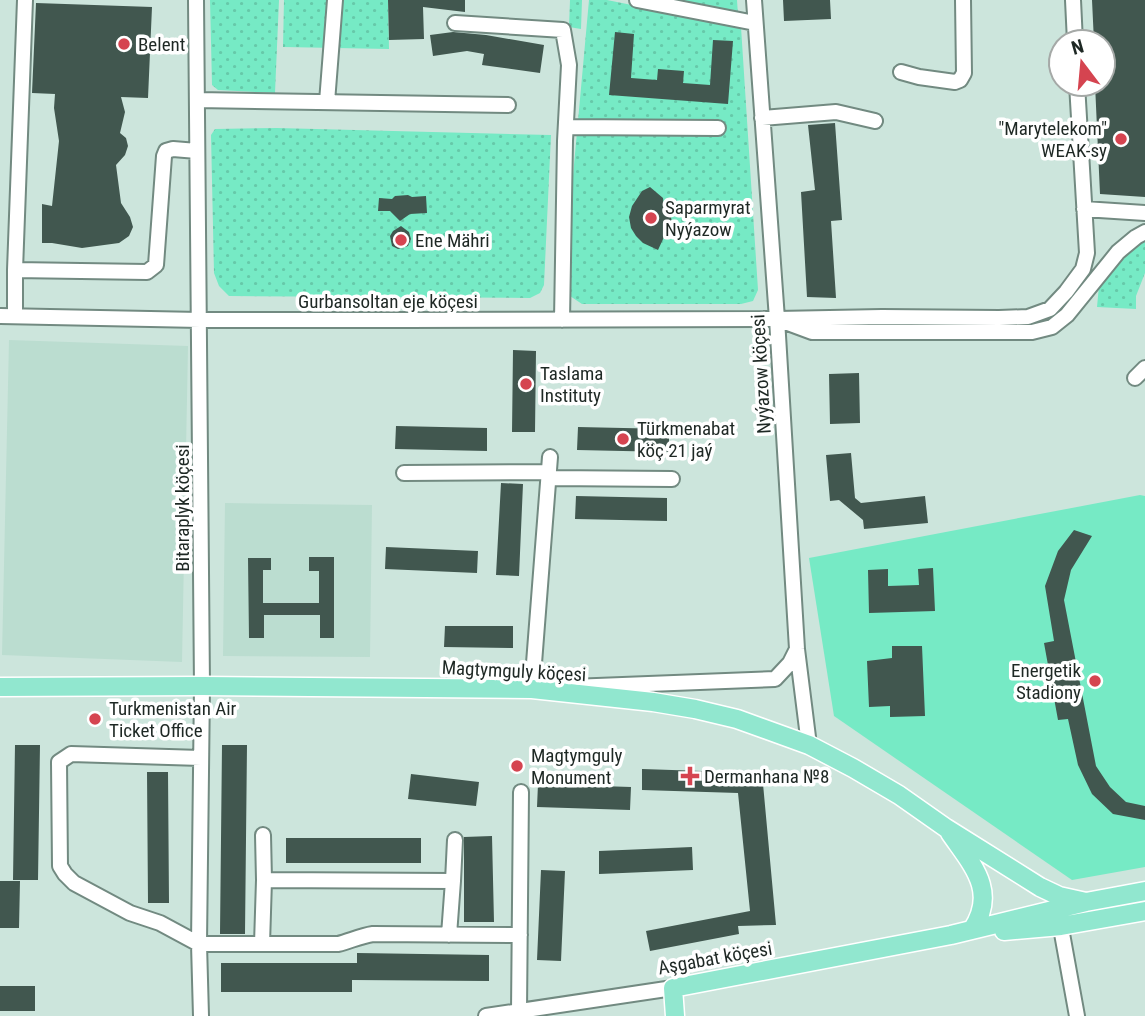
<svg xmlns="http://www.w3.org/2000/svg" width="1145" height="1016" font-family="'Roboto Condensed',sans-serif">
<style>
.built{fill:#bbddd0}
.grass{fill:#76eac5}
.park{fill:url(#park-dots)}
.building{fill:#41574f}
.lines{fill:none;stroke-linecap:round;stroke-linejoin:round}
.minor-casing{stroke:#728a81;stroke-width:18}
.major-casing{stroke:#fff;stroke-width:21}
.minor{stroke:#fff;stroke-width:14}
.major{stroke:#91e7cf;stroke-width:18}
.poi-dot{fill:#d54450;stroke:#fff;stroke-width:2.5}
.labels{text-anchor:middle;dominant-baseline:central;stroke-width:7;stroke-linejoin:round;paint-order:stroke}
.poi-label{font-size:19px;fill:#1e2824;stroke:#fff;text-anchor:start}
.street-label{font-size:19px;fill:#1e2824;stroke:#fff}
</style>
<defs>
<pattern id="park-dots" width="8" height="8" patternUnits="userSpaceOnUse" patternTransform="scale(1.75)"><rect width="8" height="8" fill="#76eac5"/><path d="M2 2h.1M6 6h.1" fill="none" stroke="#66c9a9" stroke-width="1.8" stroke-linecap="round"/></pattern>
</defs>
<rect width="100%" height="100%" fill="#cce5dc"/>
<path class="built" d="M9,340L188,346L182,662L2,655Z
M225,503L372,505L370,657L223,656Z"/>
<path class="grass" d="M1140,495L1145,496V867L1072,880L834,716L809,558Z"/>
<path class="park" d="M210,0H279L275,93L218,90L212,85Z
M284,0H388L389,49L283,47Z
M570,0H582L581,29L569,27Z
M589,0H607L741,27L758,290L753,301L741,304H582L570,296L563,286Z
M662,0H737L738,15Z
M277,128L551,135L544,285L540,293L530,298L229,296L219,286L214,273L211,135L215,129Z
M1145,232V273L1136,296V309L1097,307L1100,275Z"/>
<path class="building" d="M388,0H465V12L423,7L424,39L389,40Z
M783,0H830L831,19L784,21Z
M1092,0H1145V197L1100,194L1095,84H1103V42H1094Z
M36,3L152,7L148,98L121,97L125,112L120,133L126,138L128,146L125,155L116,165L121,203L130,217L133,227L129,236L119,243L82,248L52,243H42V204L52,206L59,141L54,108L55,94L32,93Z
M453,32L486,35L544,45L540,73L482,65L484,54L467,51L433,56L430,35Z
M615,32L634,34L631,78L657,80L658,69L684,71L683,83L710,85L713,40L733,41L728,104L609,95Z
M835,123L842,220L831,221L836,298L807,297L801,192L815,190L808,125Z
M650,187L663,198L664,208H670L672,225L663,226L664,237L658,250L643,243L636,236L631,228L629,217L632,206L642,191Z
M408,195L412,197L426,196L427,213L410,214L400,221L390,211H378L379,198L392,199L395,196Z
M401,226L409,232L411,239L408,246L398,249L392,246L390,236L393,231Z
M513,350L536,351L535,432H512Z
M859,373L860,423L830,424L829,374Z
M396,426L487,428V451L395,449Z
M578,427L669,429V452L577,450Z
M851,453L855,498L861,503L925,496L928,523L864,529L863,520L839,500L830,501L826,455Z
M501,483L523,484L519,576L496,575Z
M576,496L667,498V521L575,519Z
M1074,530L1092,536L1071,570L1064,600L1096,766L1110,787L1126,802L1145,806V820L1113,814L1092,794L1078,765L1068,719L1058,720L1044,643L1054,641L1045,586L1058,551Z
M386,547L478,551L477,573L385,569Z
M309,557H334V638H320V615H264V638H249L248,558H271V570H263V603H319V571H309Z
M933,568L935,611L869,613L868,570L888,569V586L919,585L918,569Z
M445,626H513V648L444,647Z
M892,646H922L925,716L890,717V706L869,707L867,661L892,658Z
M15,745H40L38,880H13Z
M222,745H247L245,934H220Z
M642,769L762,773L776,925L738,926L739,934L650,951L646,931L750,911L738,793L642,790Z
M147,772H168L169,903H148Z
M411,774L479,782L476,806L408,799Z
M538,784L631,787L630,810L537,807Z
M492,836L494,922H464V837Z
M286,838H421V863H286Z
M692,847L693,870L599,874V851Z
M541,870L565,871L561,961L537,960Z
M0,881H20L19,928H0Z
M357,953L489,955V981L352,980V992H221V963H357Z
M0,986H35V1011H0Z"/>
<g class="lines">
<defs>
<path id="minor" d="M196,0L202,686L199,944L201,1016
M637,0L755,23
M754,0L777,319L797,649L809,745
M1073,0L1075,42
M455,23L563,30L569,65L565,141L562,320
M901,72L919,77L955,82L960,80L964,73L963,0
M197,100L508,105
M327,102L335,0
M762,118L836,112L875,121
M566,127L718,128
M1084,209L1145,213
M15,270L147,272L156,265L164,156L166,151L173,149L197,151
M0,316L200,320H404L777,319L882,317L999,318L1028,317L1050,309L1066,292L1083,269L1087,253L1077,84
M15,316V270L25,0
M785,322L812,332H1032L1052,327L1067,315L1118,252L1136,237L1145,232
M1135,378L1145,368
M404,473L549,472
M549,478L672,479
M571,687L775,679L790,663L797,649
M540,689H532L550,457
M201,758L71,754L59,762L60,866L65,874L74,883L130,913L160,923L199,944H338C350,941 360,936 373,934L520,935
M263,835L264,880
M453,881L455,840
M1059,917L1077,1016
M262,944L264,880L453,881L449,935
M519,1011L521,792
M486,1016L673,988"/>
<path id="major" d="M0,687L202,686L532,689L653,702L695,709L737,719L809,745L853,768L899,795L946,828L1040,887L1059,896L1086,902
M950,833C972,865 998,891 972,930
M1004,931L1061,926L1145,911
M675,1016L673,988L951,935L1086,902L1145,891"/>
</defs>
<use href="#minor" class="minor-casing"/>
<use href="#major" class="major-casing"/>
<use href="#minor" class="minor"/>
<use href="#major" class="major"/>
</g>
<g class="poi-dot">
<circle cx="124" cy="44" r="7"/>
<circle cx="1121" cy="139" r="7"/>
<circle cx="651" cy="218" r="7"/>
<circle cx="401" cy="240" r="7"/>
<circle cx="526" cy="384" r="7"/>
<circle cx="623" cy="439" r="7"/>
<circle cx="1095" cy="681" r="7"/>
<circle cx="95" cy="719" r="7"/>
<circle cx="517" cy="766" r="7"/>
<path d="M686.5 765.5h7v7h7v7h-7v7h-7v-7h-7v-7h7z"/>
</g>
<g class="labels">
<g class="poi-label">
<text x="138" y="44">Belent</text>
<text x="1107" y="128" text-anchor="end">"Marytelekom"<tspan x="1107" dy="22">WEAK-sy</tspan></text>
<text x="665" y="207">Saparmyrat<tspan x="665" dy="22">Nyýazow</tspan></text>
<text x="415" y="240">Ene Mähri</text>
<text x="540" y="373">Taslama<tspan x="540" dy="22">Instituty</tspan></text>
<text x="637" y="428">Türkmenabat<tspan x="637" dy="22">köç 21 jaý</tspan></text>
<text x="1081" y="670" text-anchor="end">Energetik<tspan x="1081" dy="22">Stadiony</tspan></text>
<text x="109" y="708">Turkmenistan Air<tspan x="109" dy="22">Ticket Office</tspan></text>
<text x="531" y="755">Magtymguly<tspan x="531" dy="22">Monument</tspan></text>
<text x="704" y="776">Dermanhana №8</text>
</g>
<g class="street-label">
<text x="388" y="301">Gurbansoltan eje köçesi</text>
<text transform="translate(761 374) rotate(-93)">Nyýazow köçesi</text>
<text transform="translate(182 508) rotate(-90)">Bitaraplyk köçesi</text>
<text transform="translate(514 671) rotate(3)">Magtymguly köçesi</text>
<text transform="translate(715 958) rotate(-10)">Aşgabat köçesi</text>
</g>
</g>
<g transform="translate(1082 63) rotate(344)"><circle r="33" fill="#ffffff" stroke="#a5a9a7" stroke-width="2"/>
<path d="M0-5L12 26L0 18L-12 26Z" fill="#d54450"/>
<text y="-10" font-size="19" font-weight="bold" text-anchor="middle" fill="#1e2824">N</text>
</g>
</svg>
